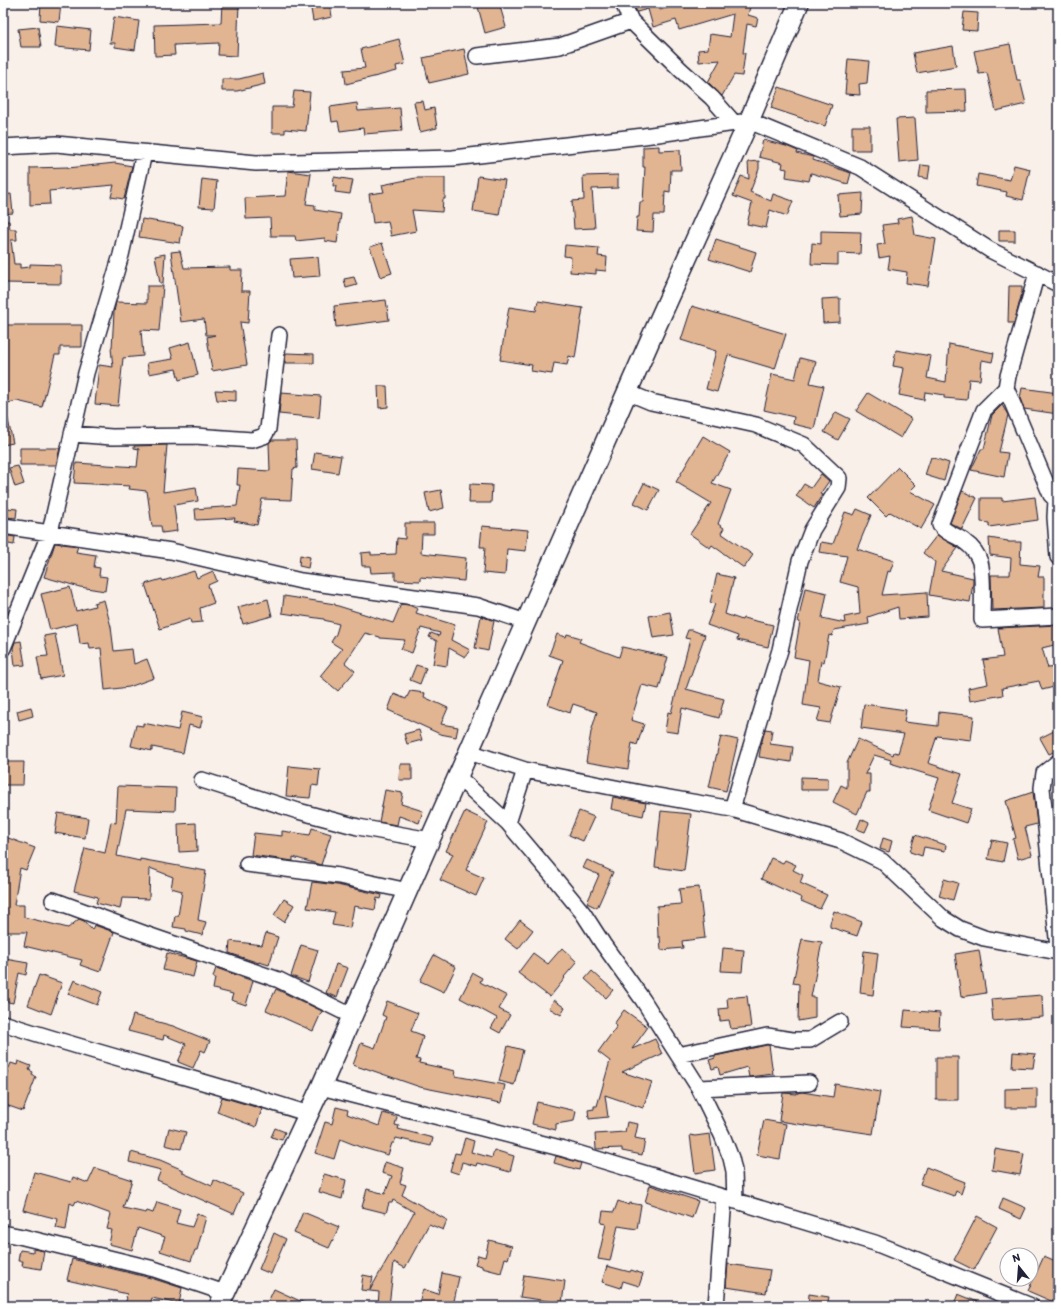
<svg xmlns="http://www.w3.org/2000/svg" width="1061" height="1309" font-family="Itim,sans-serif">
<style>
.building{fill:#e1b492;stroke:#22223b}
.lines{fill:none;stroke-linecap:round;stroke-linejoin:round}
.minor-casing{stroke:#22223b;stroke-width:18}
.major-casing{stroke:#22223b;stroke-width:22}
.minor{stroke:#fff;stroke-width:15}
.major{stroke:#fff;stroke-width:19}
</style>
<rect width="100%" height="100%" fill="#f9f0e9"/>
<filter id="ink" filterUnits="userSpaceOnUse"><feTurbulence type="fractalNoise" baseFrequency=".025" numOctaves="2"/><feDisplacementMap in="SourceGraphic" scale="8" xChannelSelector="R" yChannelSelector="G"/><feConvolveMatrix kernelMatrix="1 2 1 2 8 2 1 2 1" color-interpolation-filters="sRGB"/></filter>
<g filter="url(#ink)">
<path class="building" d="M41,3H61L59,22L40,20Z
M222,3H239L237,56L218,55L219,43L174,45L175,55L155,56L154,25L221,23Z
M310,3H330L332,17L313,21Z
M477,3H499L506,27L485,33Z
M633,3H658L660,10L685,3H751L748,15L758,18L756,26L747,24L743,53H745L742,76L734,75L722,96L708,82L720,60L699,62L698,50L708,49L710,34L730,37L733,14L679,30L676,20L653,27L648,9L637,12Z
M964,12L978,13L977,31L962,30Z
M114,17L139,21L135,50L115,47V43H110Z
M57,26L91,30L89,50L55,47Z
M38,27L41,47H21L18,29Z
M399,39L405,64L396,66L397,71L346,84L344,70L365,68L361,49Z
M1010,44L1017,80H1020L1026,104L996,111L987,73L979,74L974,51Z
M953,46L956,66L917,73L913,53Z
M464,49L469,74L429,83L423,58Z
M848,59L869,61L867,83L859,84L860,95L845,94Z
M263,73L265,84L237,91H222V79H239Z
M779,87L832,105L825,126L771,108Z
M966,89L967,111L926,112V90Z
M294,91L310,92L306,131L285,129V133H272V107H292Z
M423,101L425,110L434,108L437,128L420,132L414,102Z
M357,103L358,111L400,108L402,131L364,134L363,128L340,131L338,121L332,122L330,107Z
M915,118L918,160L899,162L896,119Z
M852,126H870V150H852Z
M763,140L786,146L798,151L797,153L813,157V160L851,173L848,184L811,173L809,181L786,177L787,169L782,168L783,163L759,157Z
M659,146V151L680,150L681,170H671L670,192L665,191L664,215H654L653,232L636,231L637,217H639L640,202H643L645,167H643V147Z
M759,161V169L750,192L771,201L773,194L793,201L787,216L770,210L766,228L747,224L752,203L733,196L741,176L749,179L748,162Z
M115,163L132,166L124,199L111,197L114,185L49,191L50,204L30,205V168L68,167V168Z
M921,165L930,166L928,179L919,177Z
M1014,165L1030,169L1023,200L1006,196L1007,192L976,186L978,174L1010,180Z
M288,171L311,174L306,204L315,205V210L341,214L337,243L325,241V238L296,241L295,236H271L270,218L246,219L245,198L285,196Z
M618,175V188L592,189L595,228L574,229L572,201L584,200L583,176Z
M478,176L505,180L499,215L473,211Z
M334,177L353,180L350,194L335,192L336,186H333Z
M416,178H445V199H443L442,212L412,210L416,231L391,236L388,221L373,223L369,194L384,192L382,185Z
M202,179L217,181L214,208L199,207Z
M863,193L862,214L840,216L838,195Z
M11,194L13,213L3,214V195Z
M912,216L915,235L936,239L928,286L906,283L907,272L888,269L890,256L879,258L877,245L885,244L882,225L898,223L897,219Z
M142,219L183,226L180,243L139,237Z
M3,221H9L10,229H16L17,240H11L14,264H20V268L30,267V264L61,265V284L3,283Z
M999,230H1015V241H999Z
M821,231L861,232L860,254L838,253V265L811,264L812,243L821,244Z
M716,239L756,252L750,272L709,259Z
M382,243L392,273L380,277L370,247Z
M565,245L599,248L598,256L607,257L606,271L596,270V274L570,272L571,257L564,256Z
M180,251L184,268L230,267V270H242L241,291H250L248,323L240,322L247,365L212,371L207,337L215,335H206L204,319L181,322L171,252Z
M165,254L163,283H160L155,256Z
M318,257L320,276L292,278L290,259Z
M354,277L357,285L346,288L344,279Z
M147,286H163L159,331L141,330L143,356L123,358L118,406L95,404L99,365L113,367L111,348H112L114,312L116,302L147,303Z
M1009,286H1022V293L1014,323H1008Z
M840,298V322L823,323L822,299Z
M386,300L389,320L336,327L334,306Z
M538,301L583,308L575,358L569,356L567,365L554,363L552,374L531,371L532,365L500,360L509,307L536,311Z
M692,306L786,334L775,369L728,355L717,392L706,389L716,351L681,340Z
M3,325H82V347H60V355H55L42,407L17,401L3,404Z
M190,342L198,375L179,380L176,369L149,374L147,363L173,359L170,348Z
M949,344L994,353L992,362L982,360L980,380L969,379L967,400L944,398V395L925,392L924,400L899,395L904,368L893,366L896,350L931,356L927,378L946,382Z
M286,353L314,354V363H285Z
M800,358L816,362L810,383L824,386L814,429L793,424L794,417L764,410L772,374L795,379Z
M378,386H387L388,407L379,408Z
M1022,388L1058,393V414L1024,409L1020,398Z
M215,390L236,391V401L217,400Z
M281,393L321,396L319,418L279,414Z
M868,393L912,419L901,438L856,411Z
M1002,405L1008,415L999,452L1008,453L1004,477L971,470L981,449H984L992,415Z
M836,412L850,419L838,440L824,432Z
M7,415L13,443L3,445V416Z
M703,436L730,452L712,483L731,490L718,524L724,528L721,533L753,555L744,568L712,545L710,548L690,534L711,503L676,482Z
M272,440H296L297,468L293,469L291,500L262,499L257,525L234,521L235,518L196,520L195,509L237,506L240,485H237L238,469L270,471L269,443Z
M167,445L163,492L196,487L198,501L174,505L177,531L162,533L161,526H152L147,491L129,489L130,486L74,483L76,463L137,467L139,449L134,448V446Z
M20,448H60L56,465H20Z
M315,452L341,456L338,473L312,469Z
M931,457L949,463L944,481L925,475Z
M18,466L24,484L15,487L9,468Z
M898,467L916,485L910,491L935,505L921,529L890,512L886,516L868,498Z
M821,474L829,481L820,494L822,495L814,508L796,496L804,484L811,488Z
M644,483L659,490L648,510L634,503Z
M470,484L492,485L491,503H469Z
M441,490L444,508L429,512L425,493Z
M962,491L977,498L962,529L950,523Z
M1035,497L1038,520L989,527V523L981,522V498H1002V501Z
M7,508L17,509L16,518L7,517Z
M857,509L871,515L857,549L894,561L890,572L888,571L882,595L927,592L928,617L899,619L898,607L868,617L869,624L834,630L832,636L829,635L824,662L821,661L818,681L841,687L830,723L817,721L821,708L803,705L809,660L794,657L800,622H798L805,588L827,593L822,618L845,623L844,617L860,614L858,587L840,582L847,556L819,552L821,542L833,544L845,512L854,515Z
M405,523H434V534H422L421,553L466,558L464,581L420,577V581L395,580V572L371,573L370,566H362L361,553L371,552V555L396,554L397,538L405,539Z
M482,526L528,530L526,551L507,549L505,575L483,573L485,547H480Z
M3,535L15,537L14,545L3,543Z
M937,535L958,548L941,571L973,578V583L970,602L929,595L935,562L923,553Z
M989,538L1008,541V542H1021L1020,564L1040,566L1038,577H1044V608L992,610L991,575H1010L1011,558L990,555Z
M55,543L78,546L76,552L96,555L94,567L100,568L99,576L107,577L105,591L80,587L44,577Z
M300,555L310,557L308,568L299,566Z
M194,571L197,578L213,571L217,581L208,585L214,603L200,608L202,622L191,623L190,619L160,629L145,584L162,579L163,581Z
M717,574L734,578L725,614L742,620L743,618L773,625L768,647L737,640L738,636L707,625L715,604L710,603Z
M70,587L76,611L95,606L94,603L104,600L111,627L114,651L132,649L134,664L147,659L154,678L129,687L105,690L101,648L90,649L89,643L80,644L77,623L50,630L41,594Z
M284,596L335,604V605L393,623L401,604L409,605L418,609L416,613L455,625L451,640L470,650L465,657L449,648L447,666L433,664L437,641L429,637L431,633L439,636L440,633L421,628L412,653L401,649L405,640L380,638V637L365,633L345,663L355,671L338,691L320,676L342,649L331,642L336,634L339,624L324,620V619L282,613Z
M268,599L272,616L243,624L238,607Z
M670,612L674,635L653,638L649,616Z
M481,616L494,621L488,651L475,648Z
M1058,625V644L1042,648L1048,668L1058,667V686L1042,690L1039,681L1002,688L1003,695L970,701L968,688L988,684L983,660L1003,657L998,628Z
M688,630H692L705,635L686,689L724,699L719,718L682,708L678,733L665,731L668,712L671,713L690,639L685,638Z
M55,634L63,675L41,679L37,657L48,656L44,636Z
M557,634L566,637L567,634L581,638L579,642L619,657L622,647L668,657L659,689L642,685L631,720L644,724L637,745L632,743L628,769L586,762L591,732L597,712L573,704L570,713L548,705L563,660L549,655Z
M21,641L25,665L15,666L13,648L15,642Z
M416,665L426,668L420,684L410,680Z
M410,691L425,693L424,697L448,708L441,724L458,727L456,737L440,734L388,710L394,694L406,699Z
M864,704L906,710L904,722L938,726L939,712L974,716L971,740L937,736L928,763L962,774L952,803L971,809L966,823L928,810L939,778L890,763L891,760L874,755L865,774H870V792H867L857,814L833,802L841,785L847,788V763L858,739L893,755L894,752L898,753L904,734L861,728Z
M31,707L33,716L19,720L17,711Z
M182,712L203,717L200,728L189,725L183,753L152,747V751L131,746L136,725L143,726V723L178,730Z
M765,729L772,730L770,744L793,747L791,762L759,757L761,745Z
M1058,729V750L1049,754L1040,738Z
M419,730L422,740L407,744L404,734Z
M721,736L738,740L726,791L709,787Z
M3,762H24L23,785H3Z
M400,764H412V780H399Z
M289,766L320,769L318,786L312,785L310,798L286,796Z
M801,777L828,778V790H801Z
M118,786L176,788L175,811L126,809L117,856L140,861V859L206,871L198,920L206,922L202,935L186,931V929L173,927L175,916H178L182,891L171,888L173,877L150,868L149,899L122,898L120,909L96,903L98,897L74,891L85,848L105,853L111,822L116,823Z
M385,790L403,793L401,804L423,811L419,823L399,816L397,825L379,822Z
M1033,792L1037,824L1025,827L1032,855L1018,859L1013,839L1016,838L1006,801Z
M613,797L646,803L643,816L611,809Z
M465,811L488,822L466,870L484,878L476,896L440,880L453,854L446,851Z
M579,811L594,817L583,841L569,835Z
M661,811L691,814L684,871L655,867Z
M58,813L88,818L85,838L55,833Z
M861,819L869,823L865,832L857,829Z
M196,823L197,851L179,852L178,824Z
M312,828L331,834L321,865L293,857V861L251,855L254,833L282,836V831L310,835Z
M915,835L946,845L945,851L924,847L922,856L910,852Z
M3,836L35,848L26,870L20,868L14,905H24V917L68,928L79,919L84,921L92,930L94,925L114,932L100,972L80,965L82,960L24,946L27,932H3Z
M883,838L892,841L889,852L880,849Z
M992,840L1007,843L1003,862L988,859Z
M771,858L783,863L785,860L796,865L793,870L803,875L800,883L827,895L820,909L801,901L802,898L761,879Z
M587,860L613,872L597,908L587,903L599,875L583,868Z
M944,879L958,883L953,900L939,896Z
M312,882L337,885L382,895L381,899L377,898L375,910L354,906L350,928L332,925L335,912L307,908Z
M699,887L705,938L682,941L683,948L661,950L660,937H658L657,906L681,904L679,889Z
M284,899L294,905L284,922L274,915Z
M834,911L862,922L857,936L830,927V923Z
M520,920L533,930L518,949L505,939Z
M266,933L278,937L269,965L259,962V963L229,953L230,941L262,945Z
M802,939L822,942L811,997H815V1018L798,1021L799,984L793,983Z
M301,945L318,950L308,982L291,976Z
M562,948L577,962L564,977L565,978L550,997L518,973L533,953L548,964Z
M723,948L744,950L742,972L721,971Z
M979,950L986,993L961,997L955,954Z
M864,951L878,953L873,995L860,993Z
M167,953L197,961L193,977L163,970Z
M434,955L456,967L444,992L420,981Z
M5,959L28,963L26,975L19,973L13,1003L3,1001V970Z
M336,964L348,968L337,997L326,993Z
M216,968L253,981L246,1005L231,1000L233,994L213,989L215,978L213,977Z
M592,971L613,990L606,998L585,979Z
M473,973L482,978L480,982L507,996L499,1009L510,1015L500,1033L491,1028L497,1018L460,998Z
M39,975L62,983L51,1014L28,1005Z
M74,980L102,992L97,1005L68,994Z
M276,989L322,1011L313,1031L266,1010Z
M1042,995L1043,1017L993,1021L991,999Z
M747,996L751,1027L731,1029L729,1020L720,1021L719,1009L728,1008L727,998Z
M554,1000L565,1008L561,1015L549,1008Z
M387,1001L418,1013L411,1031L422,1035V1036L423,1037L416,1059L420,1060L419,1063L456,1071L455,1076L505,1085L501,1103L420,1087L365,1068V1069L353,1065L361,1043L375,1048L386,1017L382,1015Z
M624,1010L648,1027L632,1049L655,1039L662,1054L622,1072L652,1082L643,1108L605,1095L608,1117L589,1119L588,1110L594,1109V1106H597L610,1061L598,1052L617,1026L614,1024Z
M905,1010L940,1013L939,1029L903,1027Z
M133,1015L173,1026L210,1041L205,1052L201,1050L193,1068L178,1062L186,1044L164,1035L163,1040L128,1031Z
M767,1045H769L773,1074L749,1077L747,1067L720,1075L718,1067L712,1069L709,1060L715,1058V1056Z
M508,1046L523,1050L514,1085L499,1081Z
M1013,1052L1035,1054L1033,1068L1012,1067Z
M936,1057H958V1100H936Z
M18,1061L31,1066L29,1070L33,1072L32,1075L36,1077L23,1111L3,1104V1083L11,1063L17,1065Z
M835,1084L880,1092L873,1134L818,1126V1127L779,1121L783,1093L797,1094V1093L802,1092L833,1097Z
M1037,1088V1108H1005V1089Z
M222,1097L262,1109L256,1127L217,1112Z
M537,1102L576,1111L574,1121L556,1124V1130L532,1124Z
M336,1107L348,1110L347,1114L379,1126L383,1113L397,1117L395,1125L399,1126L398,1129L433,1138L431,1146L396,1138L394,1143H392L388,1155L360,1147L340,1139L334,1159L315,1153L325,1122L332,1124Z
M764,1120L786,1124L780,1159L757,1155Z
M627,1122L638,1124L635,1138L645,1140L642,1155L622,1151V1148L596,1149L595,1134L625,1132Z
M169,1128L186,1132L181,1149L165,1145Z
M275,1128L285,1132L282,1140L271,1137Z
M710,1134L715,1170L695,1173L690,1135L695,1136Z
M465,1138L474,1141L471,1152L492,1158L494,1150L514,1156L510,1172L477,1163L476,1166L462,1162L459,1174L450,1171L455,1153L460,1154Z
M995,1149L1024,1154L1020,1175L992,1170Z
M131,1152L160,1160L183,1170V1173L212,1186L214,1180L243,1193L234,1214L157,1180L161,1170L129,1162Z
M556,1156L581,1163L579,1170L554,1163Z
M385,1162L404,1168L400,1183L406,1185L402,1195L447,1220L443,1230L429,1224L405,1268L394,1262L389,1306H378L379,1292L361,1290L363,1275L373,1277L370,1290L414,1212L393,1200L392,1203H389L386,1213L362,1207L367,1189L385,1194L392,1176L382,1173Z
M926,1167L965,1182L961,1194L956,1191L954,1196L920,1184Z
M95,1168L132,1180L123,1208L146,1213L147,1211L153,1213L157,1202L180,1209L176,1223L192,1227L197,1214L206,1217L197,1250H195L191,1261L160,1251L165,1237L138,1228L132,1250L109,1244L112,1230L107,1229L111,1214L76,1201L74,1205L70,1203L66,1230L56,1228L58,1219L23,1210L34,1172L71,1182L73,1177L88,1183Z
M324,1174L346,1180L342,1199L319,1192Z
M650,1185L698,1201L692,1218L645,1202Z
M1003,1198L1026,1208L1021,1219L999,1209Z
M618,1201L629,1205L630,1203L641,1205L637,1229L618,1226L610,1261L598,1259L606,1224L601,1223L603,1211L614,1212Z
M303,1212L339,1227L329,1248L294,1233Z
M977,1216L997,1227L974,1270L954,1260Z
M274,1233L286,1239L271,1274L259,1269Z
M489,1240L512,1246L508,1259L505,1258L501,1273L482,1268V1266L475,1264L478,1255L485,1257Z
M33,1249L44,1251L41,1269L22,1266L23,1261H18L20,1250L33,1252Z
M1044,1256L1058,1262V1304L1028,1291Z
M72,1259L151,1278L182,1288L179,1304L152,1298L150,1304L147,1303L146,1306H124L127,1298L126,1297L127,1294L67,1280Z
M728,1264L770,1270L766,1293L726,1287Z
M607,1266L630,1272L631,1270L643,1274L639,1286L623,1281L621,1288L602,1282Z
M442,1273L459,1277L453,1306H418L423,1289L438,1294Z
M524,1275L565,1281L562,1303L520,1297Z
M274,1289L311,1306H266Z
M809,1294L829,1297L827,1306H808Z
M958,1294L988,1306H953Z"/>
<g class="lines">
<defs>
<path id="minor" d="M623,3L631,21L681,70L712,98L734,123
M477,56L560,46L631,21
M3,147L56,144L256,163L453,158L644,136L749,121L860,167L990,250L1058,284
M1037,273L1008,376L1006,388L1051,495L1056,500L1058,501
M1006,388L984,410L940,525C946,534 957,535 965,542C972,547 977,553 980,562C984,576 982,604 982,620L1058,616
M627,392L651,402L756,425L804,445L839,478L838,488L812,530L800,561L780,650L732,809
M72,434L112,437L195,436L252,440L264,436L268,429L279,335
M1056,500L1055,517L1058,557
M3,526L171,551L301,581L478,606L526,622
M3,648L50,532L86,373L121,255L144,153
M469,752L525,770L641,793L732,809L841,841L882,861L944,919L960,929L984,938L1058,952
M1058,762L1044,773L1042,788L1058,948
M458,777L508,823L551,874L583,913L603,944L643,1000L699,1088L722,1135L731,1158L734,1171L735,1201
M202,780L298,811L358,827L430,840
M508,823L525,770
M247,864L339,876L408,891
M53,900L148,935L279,980L352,1016
M3,1023C104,1056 207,1081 309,1114
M678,1055L767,1036L792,1040H810L840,1022
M321,1087L564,1149L875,1243L1031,1306
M699,1088L809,1083
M3,1233L23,1237L154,1269L225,1293
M716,1306L724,1198"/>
<path id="major" d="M219,1306L321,1087L651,338L749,121L799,3"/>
</defs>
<use href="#minor" class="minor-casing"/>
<use href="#major" class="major-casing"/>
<use href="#minor" class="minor"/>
<use href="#major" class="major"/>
</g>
</g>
<rect width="1061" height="1309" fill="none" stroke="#fff" stroke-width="16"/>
<rect x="8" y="8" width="1045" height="1293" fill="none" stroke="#22223b" stroke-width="1.5" filter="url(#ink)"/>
<g transform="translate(1019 1267) rotate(343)"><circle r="19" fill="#ffffff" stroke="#a7a7b1"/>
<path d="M0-3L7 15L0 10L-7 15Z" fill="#22223b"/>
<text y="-6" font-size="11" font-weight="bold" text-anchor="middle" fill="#22223b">N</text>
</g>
</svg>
